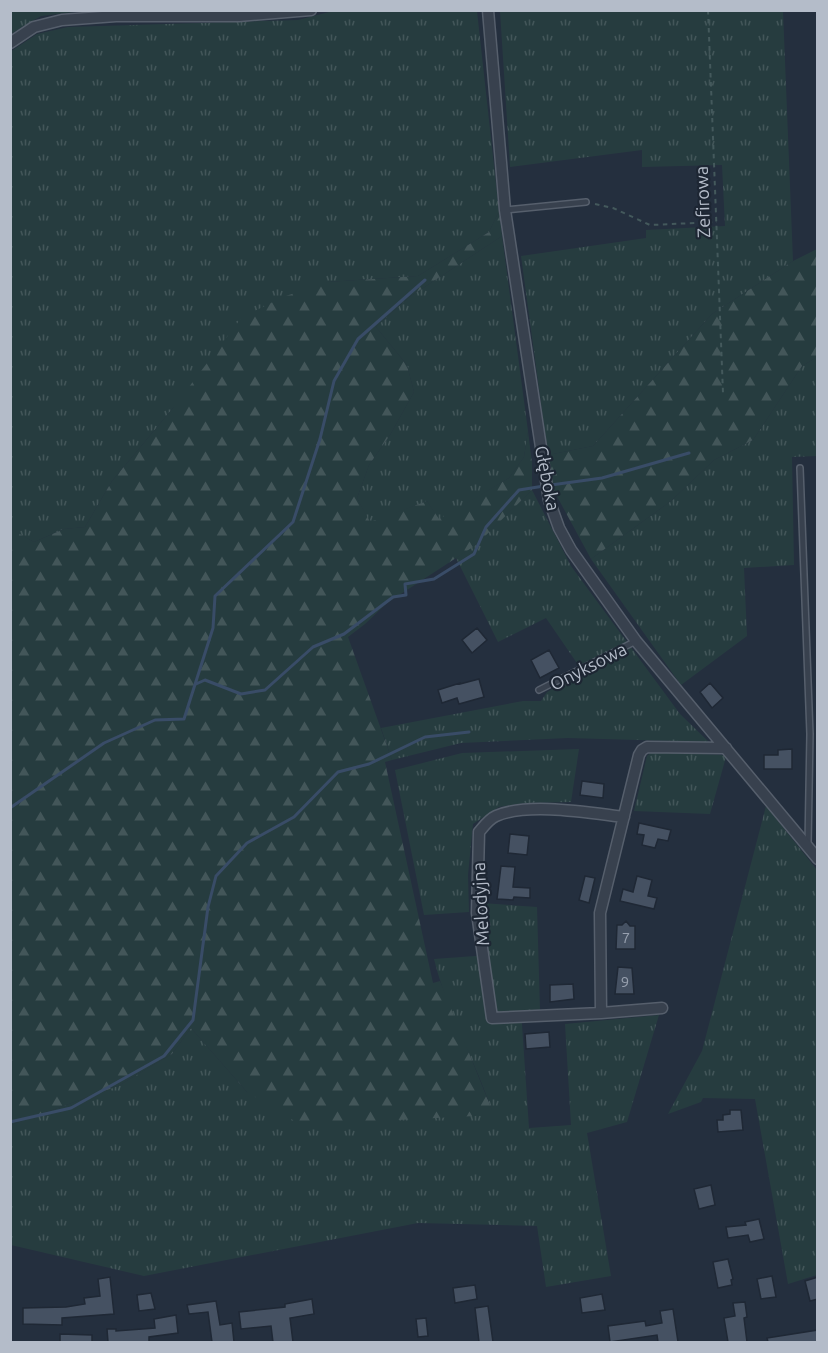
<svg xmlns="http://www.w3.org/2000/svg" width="828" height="1353" font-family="Ubuntu,sans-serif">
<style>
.grass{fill:url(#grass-tufts)}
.forest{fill:url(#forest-firs)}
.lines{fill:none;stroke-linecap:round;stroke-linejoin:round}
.stream{stroke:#394c67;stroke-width:3}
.building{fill:#455162;stroke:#1f2835;stroke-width:1.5}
.service-casing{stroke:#565f6c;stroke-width:8}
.minor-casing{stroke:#565f6c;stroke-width:13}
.path{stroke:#44595c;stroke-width:2;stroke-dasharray:4.5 4.5;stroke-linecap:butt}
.service{stroke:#38414e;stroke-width:5}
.minor{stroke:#38414e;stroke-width:10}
.labels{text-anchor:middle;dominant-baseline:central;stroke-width:4.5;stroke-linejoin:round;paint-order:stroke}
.number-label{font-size:15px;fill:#98a1af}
.street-label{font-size:18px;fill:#b4bcc9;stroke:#1d2633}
</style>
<defs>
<pattern id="grass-tufts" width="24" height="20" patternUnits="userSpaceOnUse" patternTransform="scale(1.5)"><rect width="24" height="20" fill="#263c3f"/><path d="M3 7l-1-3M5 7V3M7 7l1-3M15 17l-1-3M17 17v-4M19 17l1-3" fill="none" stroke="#435659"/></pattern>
<pattern id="forest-firs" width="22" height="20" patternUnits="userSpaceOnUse" patternTransform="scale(1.5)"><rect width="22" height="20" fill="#263c3f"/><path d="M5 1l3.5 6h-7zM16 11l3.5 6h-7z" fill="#435659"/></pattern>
</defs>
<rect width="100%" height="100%" fill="#242f3e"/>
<path class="grass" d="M11,10H73L74,12L41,16L11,34Z
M337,10L477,11L499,211L489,232L418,276L327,282L173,408L112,481L85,527L64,529L34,542L10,529V52L37,34L68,27L298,20Z
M500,11H783L793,261L712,314L593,446L548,455L521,256L646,238V230L725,226L722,165L642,167V150L510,167Z
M502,236L528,431L524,457L509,478L439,520L427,501L370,523L357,498L369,465L390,435L414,392L407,365L376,327L408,298Z
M817,357V456L792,457L794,565L744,568L747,636L681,685L591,559L671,501L714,460L753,440L802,366Z
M532,490L571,566L680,714L709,742L568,738L461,743L392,760L381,728L523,701H541L547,692L583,672L546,618L498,642L456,558L476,544Z
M579,749L571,802L525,803L499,807L473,824L468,875L469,912L424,915L395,770L462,753Z
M652,752L723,755L726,757L710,814L634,811L647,756Z
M766,806L817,870V1275L788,1284L755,1099L703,1098L701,1102L668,1114L702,1051Z
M482,903L537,907L540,1010H521L529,1128L571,1125L565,1024L659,1015L627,1122L587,1133L611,1276L546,1287L537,1226L418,1223L144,1276L11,1245V1125L118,1086L172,1054L191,1028L247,1092L405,1119L493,1114C476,1062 447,1013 434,959L489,955Z"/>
<path class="forest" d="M499,211L502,236L408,298L376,327L407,365L414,392L390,435L369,465L357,498L370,522L427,501L439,519L509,478L524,457L528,431L532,463V490L476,545L387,603L365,624L348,637L392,760L385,762L433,983L440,981L494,1115L301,1125L247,1092L191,1028L172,1054L118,1086L11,1125V529L34,542L64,529L85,527L112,481L173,408L242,317L283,297L327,282L418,276L489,232Z
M817,249V357L802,366L753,440L714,460L671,501L591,559L553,489L548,455L593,446L712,314L793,261Z"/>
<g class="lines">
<path class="stream" d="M551,485L602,478L689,453
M196,684L205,680L241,694L265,690L313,647L344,634L393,597L406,595L405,584L434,579L474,554L486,527L519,490L544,486
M10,808L104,743L155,720L184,719L213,628L215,596L293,522L320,439L334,381L358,339L425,280
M10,1122L71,1108L164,1056L193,1020L208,907L216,876L247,843L294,817L338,772L369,764L425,737L469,732"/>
</g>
<path class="building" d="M477,628L487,640L472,653L462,640Z
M549,650L559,668L540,678L531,660Z
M479,679L484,697L459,704L457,698L442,703L438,690L460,683V684Z
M710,683L723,698L712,708L700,692Z
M792,749V769H764V755H778V750Z
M582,781L604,784L603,798L580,795Z
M639,823L671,830L668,841L658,839L655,848L642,845L644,835L637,834Z
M510,834L529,836L527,855L508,853Z
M501,866L515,867L513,887L530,888V898L514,897L513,900L497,899Z
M585,876L595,878L589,903L579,900Z
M637,876L652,880L648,896L657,898L654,909L620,901L623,889L633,892Z
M626,921L630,926H635V949H616L617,925H622Z
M618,967L632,968L634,994H615Z
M573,984L574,999L550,1002V985Z
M549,1032L550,1047L526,1049L525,1034Z
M730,1110H741L743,1130L718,1132L717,1120H723V1115L730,1114Z
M711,1185L715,1205L699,1209L694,1189Z
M759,1219L764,1239L750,1242L748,1235L728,1238L726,1227L746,1225L745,1222Z
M728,1259L733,1279L731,1280L732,1285L718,1288L713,1262Z
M772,1276L776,1297L761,1299L757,1279Z
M110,1277L114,1314L62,1318V1325L23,1324V1308L66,1307L85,1304L84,1298L100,1296L98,1279Z
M818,1277V1299L810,1301L805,1281Z
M475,1285L477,1299L455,1303L453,1288Z
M151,1293L155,1309L139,1311L137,1295Z
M602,1294L605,1310L582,1313L580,1298Z
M312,1299L314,1314L290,1318L293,1342H273L271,1326L241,1329L239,1312L285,1307V1304Z
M216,1301L220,1325L232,1323L234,1342H212L208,1312L189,1314L187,1305Z
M745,1302L747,1317L744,1318L747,1342H728L724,1318L735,1316L733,1303Z
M488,1306L493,1342H479L475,1308Z
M673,1309L678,1342H658L657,1335L610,1342L608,1326L645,1321L646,1326L662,1323L660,1311Z
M176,1315L178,1333L149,1337V1342H108L107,1329H116V1331L155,1328L154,1319Z
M426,1318L428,1336L418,1337L416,1319Z
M818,1330V1342H768L767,1338Z
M60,1334L92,1335V1342H60Z"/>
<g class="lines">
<defs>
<path id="service" d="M505,210L586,202
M800,468L810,734L808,845
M539,690L636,641"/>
<path id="minor" d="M488,10L505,210L549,500L559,528L571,550L636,641L818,859
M10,43L34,27L62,20L116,16H239L311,10
M624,817C590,813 528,802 496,816C489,819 484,826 479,832L477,913L492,1018L601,1013L600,913L639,755L642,750L647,747L726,748
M601,1013L662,1008"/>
</defs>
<use href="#service" class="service-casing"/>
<use href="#minor" class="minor-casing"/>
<path class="path" d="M708,10L723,393
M595,204L613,208L650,225L717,222"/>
<use href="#service" class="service"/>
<use href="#minor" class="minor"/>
</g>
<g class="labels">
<g class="number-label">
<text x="626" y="937">7</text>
<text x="625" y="981">9</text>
</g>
<g class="street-label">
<text transform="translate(702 202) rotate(-92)">Zefirowa</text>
<text transform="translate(548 478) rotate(79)">Głęboka</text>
<text transform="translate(588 666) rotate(-27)">Onyksowa</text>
<text transform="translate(480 904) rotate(-93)">Melodyjna</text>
</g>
</g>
<rect width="828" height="1353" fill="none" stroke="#b4bcc9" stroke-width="24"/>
</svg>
